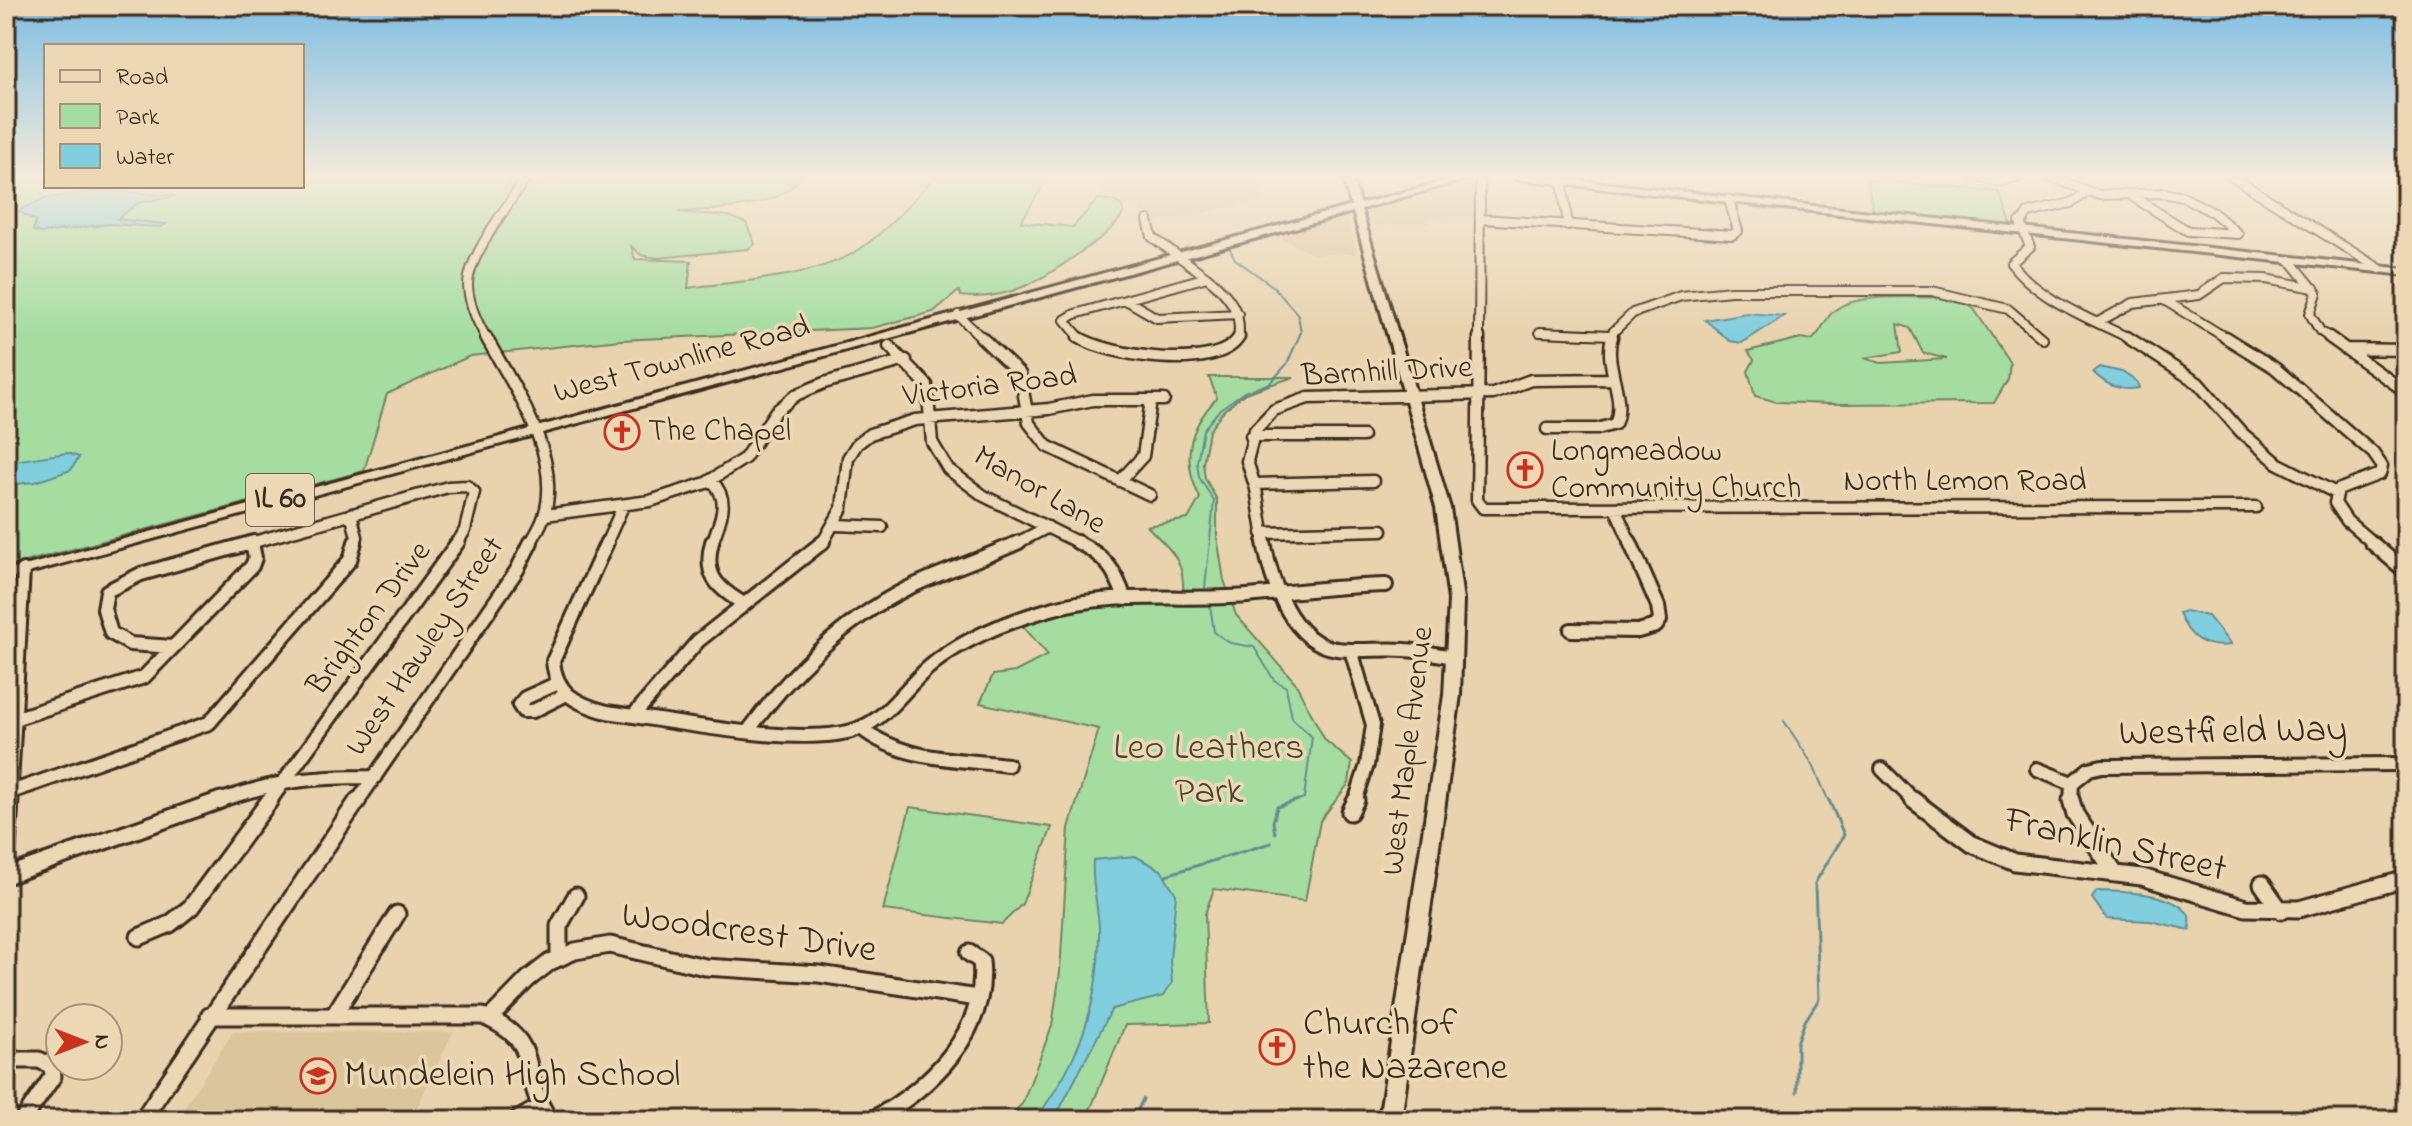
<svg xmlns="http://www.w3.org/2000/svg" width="2412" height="1126" font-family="'Indie Flower',sans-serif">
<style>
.built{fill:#dbc59d}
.green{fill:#a5dda1;stroke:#708460;stroke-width:2;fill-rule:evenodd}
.water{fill:#81cedf;stroke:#658c92;stroke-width:2}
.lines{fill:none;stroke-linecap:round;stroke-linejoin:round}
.stream-far1{stroke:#658c92;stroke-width:2}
.stream{stroke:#658c92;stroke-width:3}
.minor-far3-casing{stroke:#3b2a1e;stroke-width:12}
.minor-far2-casing{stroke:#3b2a1e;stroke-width:15}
.minor-far1-casing{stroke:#3b2a1e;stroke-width:18}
.minor-casing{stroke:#3b2a1e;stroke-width:21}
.major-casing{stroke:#3b2a1e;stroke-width:6}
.minor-far3{stroke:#edd8b6;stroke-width:8}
.minor-far2{stroke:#edd8b6;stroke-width:10}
.minor-far1{stroke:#edd8b6;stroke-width:12}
.minor{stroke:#edd8b6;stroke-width:15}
.major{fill:#edd8b6;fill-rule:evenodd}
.labels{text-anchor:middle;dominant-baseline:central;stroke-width:7;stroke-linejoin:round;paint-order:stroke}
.shield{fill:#edd8b6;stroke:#705e4c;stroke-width:2}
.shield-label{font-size:30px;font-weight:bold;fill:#3b2a1e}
.street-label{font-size:32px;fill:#3b2a1e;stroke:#edd8b6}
.poi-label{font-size:32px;fill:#3b2a1e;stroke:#edd8b6;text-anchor:start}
.near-street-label{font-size:38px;fill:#3b2a1e;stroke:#edd8b6}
.near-park-label{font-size:38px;fill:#4b4532;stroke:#edd8b6}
.near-poi-label{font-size:38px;fill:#3b2a1e;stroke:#edd8b6;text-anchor:start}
</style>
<rect width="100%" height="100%" fill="#e8d3ae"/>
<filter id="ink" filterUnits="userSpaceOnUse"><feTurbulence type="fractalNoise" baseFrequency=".0125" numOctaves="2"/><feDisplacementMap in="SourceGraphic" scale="16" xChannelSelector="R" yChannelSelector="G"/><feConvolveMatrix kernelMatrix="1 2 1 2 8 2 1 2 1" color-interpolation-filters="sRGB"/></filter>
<g filter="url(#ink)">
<path class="built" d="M1095,176H1262L1264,200L1157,222L1140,215L1139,204H1093L1103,193L1104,184Z
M1550,176H1750L1743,184L1653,177L1632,186Z
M1476,180V218H1430L1429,224L1369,226L1365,211Z
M1344,217L1348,219L1357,254H1312L1276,235Z
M233,1032H453L411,1120H176Z"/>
<path class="green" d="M6,176H46V186H302V177L308,176H513L509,185L545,184L582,176H802C779,210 715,209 678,212L729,216L746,223L755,244L748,249L658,258L641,255L631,246L635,259L691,261L688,288C740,281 816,278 860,249C889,229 912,201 935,176H1049L1021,222L1073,227L1098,199L1114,201L1122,206L1123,214C1114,230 1095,242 1081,252C1045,278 1008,302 961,296L959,291L933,312L872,328L620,340L470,356L387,394L364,471L6,567Z
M1867,179L1999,192L2012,226L1873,211Z
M1957,297L1974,309L2010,363L2008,379L1994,403L1830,404L1777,402L1755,396L1748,371L1754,360L1748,351L1801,338L1812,340C1823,331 1824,319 1834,311C1856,290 1927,300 1957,297ZM1898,324L1910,328L1923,353L1947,359L1881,363L1864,358L1902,352Z
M1209,377H1294L1245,393L1224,410L1209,431L1203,463L1205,478L1217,500V537L1224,580L1236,615L1295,682L1325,740L1352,763L1349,783L1320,821L1305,901L1214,889L1205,914L1209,1023L1125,1025L1086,1120H1006L1022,1104L1052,1026L1060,972L1069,828L1099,729L980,703L993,675L1015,672L1048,655L1022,625L1084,608L1183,601C1186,560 1174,554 1147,526L1188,519L1200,498C1181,460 1188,428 1217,398Z
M910,807L1052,827L1022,904L1002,924L883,910Z"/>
<path class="water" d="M105,190L176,196L138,203L117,219L166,224L161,227L108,224L42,233L33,231L36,221L18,211L45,198Z
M1747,313L1784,316L1742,343L1730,341L1705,320Z
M2099,367L2122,372L2137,382L2139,388C2120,392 2106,385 2093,372Z
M67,453L79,457L71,470L35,482L6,485V462Z
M2185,611L2208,616L2231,645C2203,649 2188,637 2179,613Z
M1135,856L1161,870L1176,894L1170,960L1172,983L1163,996L1112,1009L1054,1120H1035C1080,1059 1100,1005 1099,928C1098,905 1091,883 1093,860Z
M2097,891C2123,892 2172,891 2189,915L2190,930L2150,921L2107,919L2092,898Z"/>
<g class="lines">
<path class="stream-far1" d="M1205,588L1214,501L1199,477L1197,462L1203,430L1220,409L1244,392L1270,383L1287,364L1301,332L1298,315L1274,287L1235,259L1230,249
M1210,605L1214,632L1230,643L1254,647L1274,680L1286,687L1292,718L1312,737L1304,798L1292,802
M1784,721L1813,765L1829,802"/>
<path class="stream" d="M1275,833L1273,822L1277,807L1298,800
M1166,875L1271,843
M1797,1092V1043L1805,1021L1819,999L1815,883L1844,835L1829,800
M1133,1120L1143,1099"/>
<defs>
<path id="minor-far3" d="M1972,176L2002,182L2023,176
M2048,176L2099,195L2163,193L2183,197L2214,213L2238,234L2188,231L2133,197
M2231,176L2380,269
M1562,181L1568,225
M1481,219L1732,235L1738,231L1729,200
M1148,220L1152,237L1207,277
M2023,221L2020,222L2030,247L2011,263C2040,301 2089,318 2131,339
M2023,221L2028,213L2071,203L2086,193
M2290,260L2317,293L2310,314L2320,331L2332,339
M1207,277C1228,294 1243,312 1238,339
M1126,300L1157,318L1238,314
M2164,300L2228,339
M958,315L983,339
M2100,321L2133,303L2199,295L2224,278L2266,279L2314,288
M1540,332L1611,335
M487,339C478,324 469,305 468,286C467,257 511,202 527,176
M1081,339L1065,320L1075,314L1207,277
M1479,339L1480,183
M1611,339L1613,332L1633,313L1681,296L1731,291H1932L2008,309L2043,339"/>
<path id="minor-far2" d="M486,337C514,388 563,456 544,516C541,526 535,535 530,544
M981,337L1020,374L1029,423L1047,446L1150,495
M1078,337C1108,356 1218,373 1239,337
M1479,337L1477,500L1483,508L2256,507
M2127,337L2198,383L2242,433L2279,464L2336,493
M2225,337L2275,368L2373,453L2382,466L2380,474L2338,490L2335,503L2347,521L2374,544
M2329,337L2406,392
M889,346L927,385L932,442L948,469L984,496L1081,544
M2345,349L2406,350
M1547,429H1597L1615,424C1627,397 1603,366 1612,337
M1251,436H1363
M711,480C732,501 720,519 712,544
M1120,481L1143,456L1151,400
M1255,484L1373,481
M1616,510L1631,544
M351,514L357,537L355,544
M545,515L650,501L706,483L745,458L775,412L796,395L824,383L906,360
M836,525L882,527
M1262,533L1382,530
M247,544L448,487L467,486
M457,544L465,530L474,492L467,486
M606,544L623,506
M822,544L842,508L848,458L857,444L870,434L915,420L1049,409L1093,400H1164
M1015,544L1048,527
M1265,544L1256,489L1247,461L1255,430L1274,410L1308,398L1493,394L1531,380L1613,379"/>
<path id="minor-far1" d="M607,542L553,661C556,694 577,704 607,712C666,720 809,750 860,728C888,717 905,688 928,668C960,640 1006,622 1047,610C1111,591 1181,601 1247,596C1294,592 1339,586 1386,585
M712,542C703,575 717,588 744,604
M1077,542C1105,556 1115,569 1125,599
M1264,542C1271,581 1291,643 1337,649C1359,652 1383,648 1405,650C1422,651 1439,655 1455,657
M2371,542L2406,572
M1571,630L1638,631L1656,626L1660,620L1658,606L1630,542
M173,647L130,644L111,633L104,609L107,591L141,574L254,542
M1351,650L1373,725L1367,765L1355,802
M556,684L525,698L519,705L523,711H533L565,695
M633,716L698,641L823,542
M17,718L144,677L252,566L255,558L252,543
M861,728C902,761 958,759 1008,765
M748,731C791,673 841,622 906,589C943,571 982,559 1019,542
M1882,769L1915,802
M2037,769L2072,783
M11,792L209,723L350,560L355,542
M10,802L23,570
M216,802C278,780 309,777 375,777
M269,802L458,542
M357,802L517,570L531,542
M2071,802L2072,783L2089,769L2102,766L2406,764"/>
<path id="minor" d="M1913,800L1972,844L2015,862L2142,877L2246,908L2299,909L2406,879
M2071,800L2075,814L2114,872
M1350,812L1356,800
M6,867L10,800
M6,876L221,800
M2262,884L2281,911
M139,937L170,924L191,907L270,800
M559,958V926L576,896
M334,1015L397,914
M209,1016H483C547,1043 516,1074 550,1120
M490,1018L528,979L550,962L575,951L610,945L705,967L819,974L977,998
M6,1060H39L52,1066L53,1076L23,1120
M142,1120L358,800
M517,1120L538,1108
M872,1120C929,1089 989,1032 981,961L969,953"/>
<path id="major" d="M1343,176H1351L1360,204L1464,176H1477L1361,209L1450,508L1463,600L1460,695L1401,1120H1379L1444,695L1449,600L1436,508L1353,212L6,579V571L1351,206Z
M1511,176H1536L2406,269V275L1515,179Z"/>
</defs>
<use href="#minor-far3" class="minor-far3-casing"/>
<use href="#minor-far2" class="minor-far2-casing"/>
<use href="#minor-far1" class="minor-far1-casing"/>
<use href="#minor" class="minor-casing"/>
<use href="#major" class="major-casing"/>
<use href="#minor-far3" class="minor-far3"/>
<use href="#minor-far2" class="minor-far2"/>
<use href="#minor-far1" class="minor-far1"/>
<use href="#minor" class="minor"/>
<use href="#major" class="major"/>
</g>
</g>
<linearGradient id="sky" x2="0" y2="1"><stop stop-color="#7fbee4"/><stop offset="0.53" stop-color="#f5ebdb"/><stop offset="1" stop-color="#f5ebdb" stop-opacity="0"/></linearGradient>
<rect width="2412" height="333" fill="url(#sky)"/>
<defs>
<symbol id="church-ring" viewBox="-11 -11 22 22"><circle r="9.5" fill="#edd8b6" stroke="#c8321e" stroke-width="1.5"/><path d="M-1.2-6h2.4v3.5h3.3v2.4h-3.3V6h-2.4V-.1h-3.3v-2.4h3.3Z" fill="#c8321e"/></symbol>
<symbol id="school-ring" viewBox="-11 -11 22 22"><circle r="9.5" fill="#edd8b6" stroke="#c8321e" stroke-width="1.5"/><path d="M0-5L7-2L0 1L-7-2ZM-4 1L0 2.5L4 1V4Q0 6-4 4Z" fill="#c8321e"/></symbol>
</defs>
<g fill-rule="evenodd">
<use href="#church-ring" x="602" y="412" width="40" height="40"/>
<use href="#church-ring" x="1505" y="450" width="40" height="40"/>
<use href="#church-ring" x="1257" y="1027" width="40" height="40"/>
<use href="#school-ring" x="298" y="1056" width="40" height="40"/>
</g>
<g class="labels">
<rect class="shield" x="246" y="474" width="68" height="52" rx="6"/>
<g class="shield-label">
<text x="280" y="500">IL 60</text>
</g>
<g class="street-label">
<text transform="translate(682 361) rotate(-15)">West Townline Road</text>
<text transform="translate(1387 373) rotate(-3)">Barnhill Drive</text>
<text transform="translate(990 387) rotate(-7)">Victoria Road</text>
<text x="1965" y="482">North Lemon Road</text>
<text transform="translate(1039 491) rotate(30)">Manor Lane</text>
<text transform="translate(370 619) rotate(-53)">Brighton Drive</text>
<text transform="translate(426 647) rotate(-56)">West Hawley Street</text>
<text transform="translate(1409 751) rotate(-83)">West Maple Avenue</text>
</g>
<g class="poi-label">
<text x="648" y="432">The Chapel</text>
<text x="1551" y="452">Longmeadow<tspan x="1551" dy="37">Community Church</tspan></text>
</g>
<g class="near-street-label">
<text transform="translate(2233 733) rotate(-1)">Westfield Way</text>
<text transform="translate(2115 846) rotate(13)">Franklin Street</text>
<text transform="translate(749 934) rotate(8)">Woodcrest Drive</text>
</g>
<g class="near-park-label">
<text x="1209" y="749">Leo Leathers<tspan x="1209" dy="44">Park</tspan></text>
</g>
<g class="near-poi-label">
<text x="1303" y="1025">Church of<tspan x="1303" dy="44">the Nazarene</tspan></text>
<text x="344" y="1076">Mundelein High School</text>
</g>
</g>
<rect width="2412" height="1126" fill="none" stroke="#edd8b6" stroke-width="32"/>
<rect x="16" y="16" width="2380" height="1094" fill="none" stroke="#3b2a1e" stroke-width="3" filter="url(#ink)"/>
<rect x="44" y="44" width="260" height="144" fill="#edd8b6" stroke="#a69279" stroke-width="2"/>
<rect x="60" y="70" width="40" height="12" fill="#edd8b6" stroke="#a69279" stroke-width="2"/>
<text x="116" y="84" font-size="24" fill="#3b2a1e">Road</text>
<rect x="60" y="104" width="40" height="24" fill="#a5dda1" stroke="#a69279" stroke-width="2"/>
<text x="116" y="124" font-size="24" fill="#3b2a1e">Park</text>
<rect x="60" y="144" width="40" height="24" fill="#81cedf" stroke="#a69279" stroke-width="2"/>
<text x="116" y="164" font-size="24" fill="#3b2a1e">Water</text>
<g transform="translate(84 1042) rotate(90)"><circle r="38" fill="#edd8b6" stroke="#a69279" stroke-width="2"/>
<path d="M0-6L14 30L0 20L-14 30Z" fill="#c8321e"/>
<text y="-12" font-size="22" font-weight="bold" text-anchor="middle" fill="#3b2a1e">N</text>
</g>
</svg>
